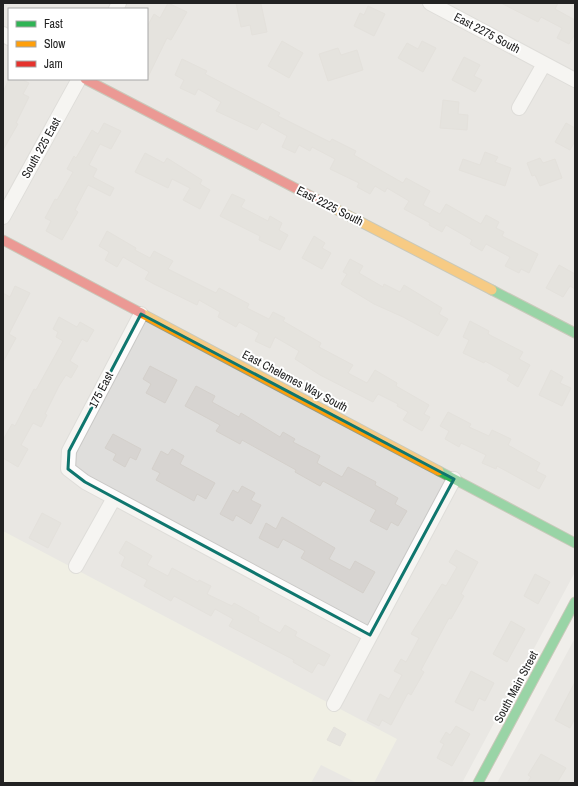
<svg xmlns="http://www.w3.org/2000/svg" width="578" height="786" font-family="'Archivo Narrow',sans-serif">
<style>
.residential{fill:#dfdedc;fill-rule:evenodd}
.farmland{fill:#eff0dd}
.building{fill:#d7d4d1;stroke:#d4d0cb}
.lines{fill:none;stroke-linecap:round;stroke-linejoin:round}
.street-casing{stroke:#c9c8c6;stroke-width:16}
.fast-casing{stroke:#999b80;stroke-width:11}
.slow-casing{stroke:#999b80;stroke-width:11}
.jam-casing{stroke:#999b80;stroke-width:11}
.street{stroke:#fdfcfc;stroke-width:14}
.fast{stroke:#30b455;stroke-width:9}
.slow{stroke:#ff9f0a;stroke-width:9}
.jam{stroke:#e5322d;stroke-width:9}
.marked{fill:none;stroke:#0f766e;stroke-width:3;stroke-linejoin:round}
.labels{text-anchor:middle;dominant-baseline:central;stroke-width:4;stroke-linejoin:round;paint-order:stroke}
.street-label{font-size:12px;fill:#222;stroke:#fff}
</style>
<rect width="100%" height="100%" fill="#f0eeea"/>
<path class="residential" d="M3,3H575V572L462,783H3ZM9,9H147V79H9Z
M575,638V783H497Z"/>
<path class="farmland" d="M3,531L397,739L374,783H357L321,765L311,783H3Z"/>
<path class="building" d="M168,3L187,12L171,40L167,38L147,79V27L154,14L160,18Z
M236,3L261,4L267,32L252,35L250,25L241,27Z
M501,3H558L555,9L575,20V34L569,44L557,38L562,28L541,17L538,22Z
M368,6L385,14L374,36L354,26L360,13L364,15Z
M282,41L303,53L289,78L268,66Z
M422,41L436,48L423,72L398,58L407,43L418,49Z
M338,48L341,55L357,50L363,70L328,81L319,54Z
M464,57L480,65L474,76L482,80L475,92L452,80Z
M182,59L207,71L205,74L280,113L278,116L330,142L332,139L356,151L354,155L403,183L406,178L430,191L423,205L440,214L446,204L481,224L486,215L499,222L496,228L504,232L502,236L538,254L529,273L521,269L519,273L505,266L510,257L486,244L482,251L470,244L472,240L446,225L442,232L429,225L430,223L404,209L409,201L387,188L385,192L375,186L370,194L357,187L359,183L330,169L335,159L312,147L310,151L299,145L295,153L282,147L287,136L262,122L257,130L216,111L221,102L198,89L195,95L180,88L184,80L175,75Z
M9,79H21L29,83L23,94L29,97L16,123L18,124L3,150V92Z
M443,100L459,102L458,114L468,115L467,130L440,128Z
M104,123L121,131L111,149L100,144L89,165L97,169L93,177L114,188L110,196L88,185L75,210L78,212L62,240L46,231L51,221L45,218L55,199L57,200L73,172L67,169L74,156L76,158L92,130L98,134Z
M566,123L575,128V141L570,150L555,142Z
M485,152L498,157L495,162L511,168L505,186L459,170L463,159L480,165Z
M145,153L164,163L167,158L202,180L200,184L210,190L200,209L183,200L190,188L172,179L168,188L135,172Z
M540,158L543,163L555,159L562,178L540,186L535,175L532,176L527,163Z
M232,194L245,200L241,207L268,221L270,216L282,223L279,230L288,235L280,250L259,240L260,236L220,216Z
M107,231L136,248L135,250L150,258L154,251L173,261L168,269L216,293L219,288L249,304L247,308L269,319L273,312L285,318L283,321L321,343L319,347L353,365L348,373L367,383L375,370L397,383L396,386L429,405L424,414L430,417L422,431L403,420L408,412L397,406L398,404L378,394L373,402L320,375L295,359L299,351L275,337L270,348L255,341L259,333L239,322L236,327L218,317L220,312L199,300L197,305L154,284L145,279L149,272L123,257L117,267L105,260L109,252L99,246Z
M314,236L325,243L322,248L331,253L322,269L302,258Z
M350,259L363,266L359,273L383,287L384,284L400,292L404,285L442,308L439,314L448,319L438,336L403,317L374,304L341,284L347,274L343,272Z
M559,265L575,274V289L570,286L563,297L546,288Z
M15,286L30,293L9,334L16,338L3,362V293L10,297Z
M59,317L77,327L80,322L94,330L87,342L82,339L70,361L78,366L71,378L66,375L59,386L45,414L47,415L41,427L33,423L21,445L28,449L18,467L3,458V440L12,424L15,426L34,389L36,390L63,341L56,337L58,332L53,329Z
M470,321L489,331L488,334L523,352L519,359L530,365L518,387L507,380L510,375L485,361L484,363L463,353L469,340L463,337Z
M150,366L177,380L165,403L146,393L151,384L143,379Z
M551,370L563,377L560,383L571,388L562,406L539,395Z
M196,386L215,396L212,402L239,417L241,413L280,437L283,432L295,439L293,442L320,456L317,463L342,477L348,467L376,482L375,485L398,498L395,504L407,511L398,526L391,522L387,530L370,521L376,510L323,481L320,486L295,472L296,470L242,440L240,444L216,431L220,425L185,406Z
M448,412L471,424L469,427L489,436L492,430L511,439L508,445L540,463L536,471L546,476L539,489L497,466L496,469L482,463L486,455L461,443L459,447L445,439L449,431L440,426Z
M113,434L141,449L136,460L130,457L125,467L113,460L116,454L105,448Z
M172,449L184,456L180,464L215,483L206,499L197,494L194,501L156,480L160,473L152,469L161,451L168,455Z
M242,486L255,493L251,500L261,505L251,524L236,515L233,521L220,514L233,490L238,493Z
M42,513L61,523L48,548L29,538Z
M282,517L335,548L329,559L350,570L355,561L375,572L363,593L301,558L305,551L283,539L278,548L259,538L266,523L276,529Z
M126,541L152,556L147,565L168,576L172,568L198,582L199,580L211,586L207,594L232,606L234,603L259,617L258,621L280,633L285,625L297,632L295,636L330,655L324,666L318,663L312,673L293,662L294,660L229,626L233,619L215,609L211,616L174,596L171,601L144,586L147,580L121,566L125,557L119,553Z
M456,550L478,562L461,594L464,596L451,619L449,618L421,670L424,672L411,695L408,693L391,725L382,720L379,726L367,720L380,694L389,699L402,675L394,671L401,659L406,662L419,638L411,634L442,584L446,586L457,567L449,562Z
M535,574L550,582L538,604L524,596Z
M511,621L525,629L507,662L493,654Z
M471,671L494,683L485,701L479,698L473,711L455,702Z
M575,682V718L570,728L555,720Z
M456,726L470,734L452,766L437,758L444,744L440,742L446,732L450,735Z
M334,727L346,734L340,746L327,740Z
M541,754L566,768L557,783H527L531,777L528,775Z"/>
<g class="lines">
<defs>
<path id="street" d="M430,3L575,80
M116,9L119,3
M3,34L9,38
M519,108L544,64
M3,217L79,79
M141,314L69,451L68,469L85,482L370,635
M76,566L114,498
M334,704L454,479"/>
<path id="fast" d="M492,290L575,333
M439,471L575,543
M478,783L575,602"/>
<path id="slow" d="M324,203L492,290
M141,313L439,471"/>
<path id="jam" d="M85,79L324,203
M3,240L141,313"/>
</defs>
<use href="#street" class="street-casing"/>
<use href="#fast" class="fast-casing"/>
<use href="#slow" class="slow-casing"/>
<use href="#jam" class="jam-casing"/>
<use href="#street" class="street"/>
<use href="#fast" class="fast"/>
<use href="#slow" class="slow"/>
<use href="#jam" class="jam"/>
</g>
<path d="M0 0H578V786H0ZM141,314L454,479L370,635L85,482L68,469L69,451Z" fill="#f0eeea" fill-opacity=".55" fill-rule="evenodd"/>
<path class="marked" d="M141,314L454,479L370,635L85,482L68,469L69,451Z"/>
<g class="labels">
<g class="street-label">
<text transform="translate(487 33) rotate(28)">East 2275 South</text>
<text transform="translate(41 148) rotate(-61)">South 225 East</text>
<text transform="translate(330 206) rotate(27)">East 2225 South</text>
<text transform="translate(295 381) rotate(28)">East Chelemes Way South</text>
<text transform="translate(101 390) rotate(-63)">175 East</text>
<text transform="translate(516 687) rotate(-62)">South Main Street</text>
</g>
</g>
<rect width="578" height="786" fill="none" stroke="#222222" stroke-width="8"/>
<rect x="8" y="8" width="140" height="72" fill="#ffffff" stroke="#a7a7a7"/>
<rect x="16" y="21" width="20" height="6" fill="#30b455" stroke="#a7a7a7"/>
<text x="44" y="28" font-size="12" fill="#222222">Fast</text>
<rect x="16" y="41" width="20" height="6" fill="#ff9f0a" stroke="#a7a7a7"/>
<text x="44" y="48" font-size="12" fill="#222222">Slow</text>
<rect x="16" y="61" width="20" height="6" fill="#e5322d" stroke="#a7a7a7"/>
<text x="44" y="68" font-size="12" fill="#222222">Jam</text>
</svg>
